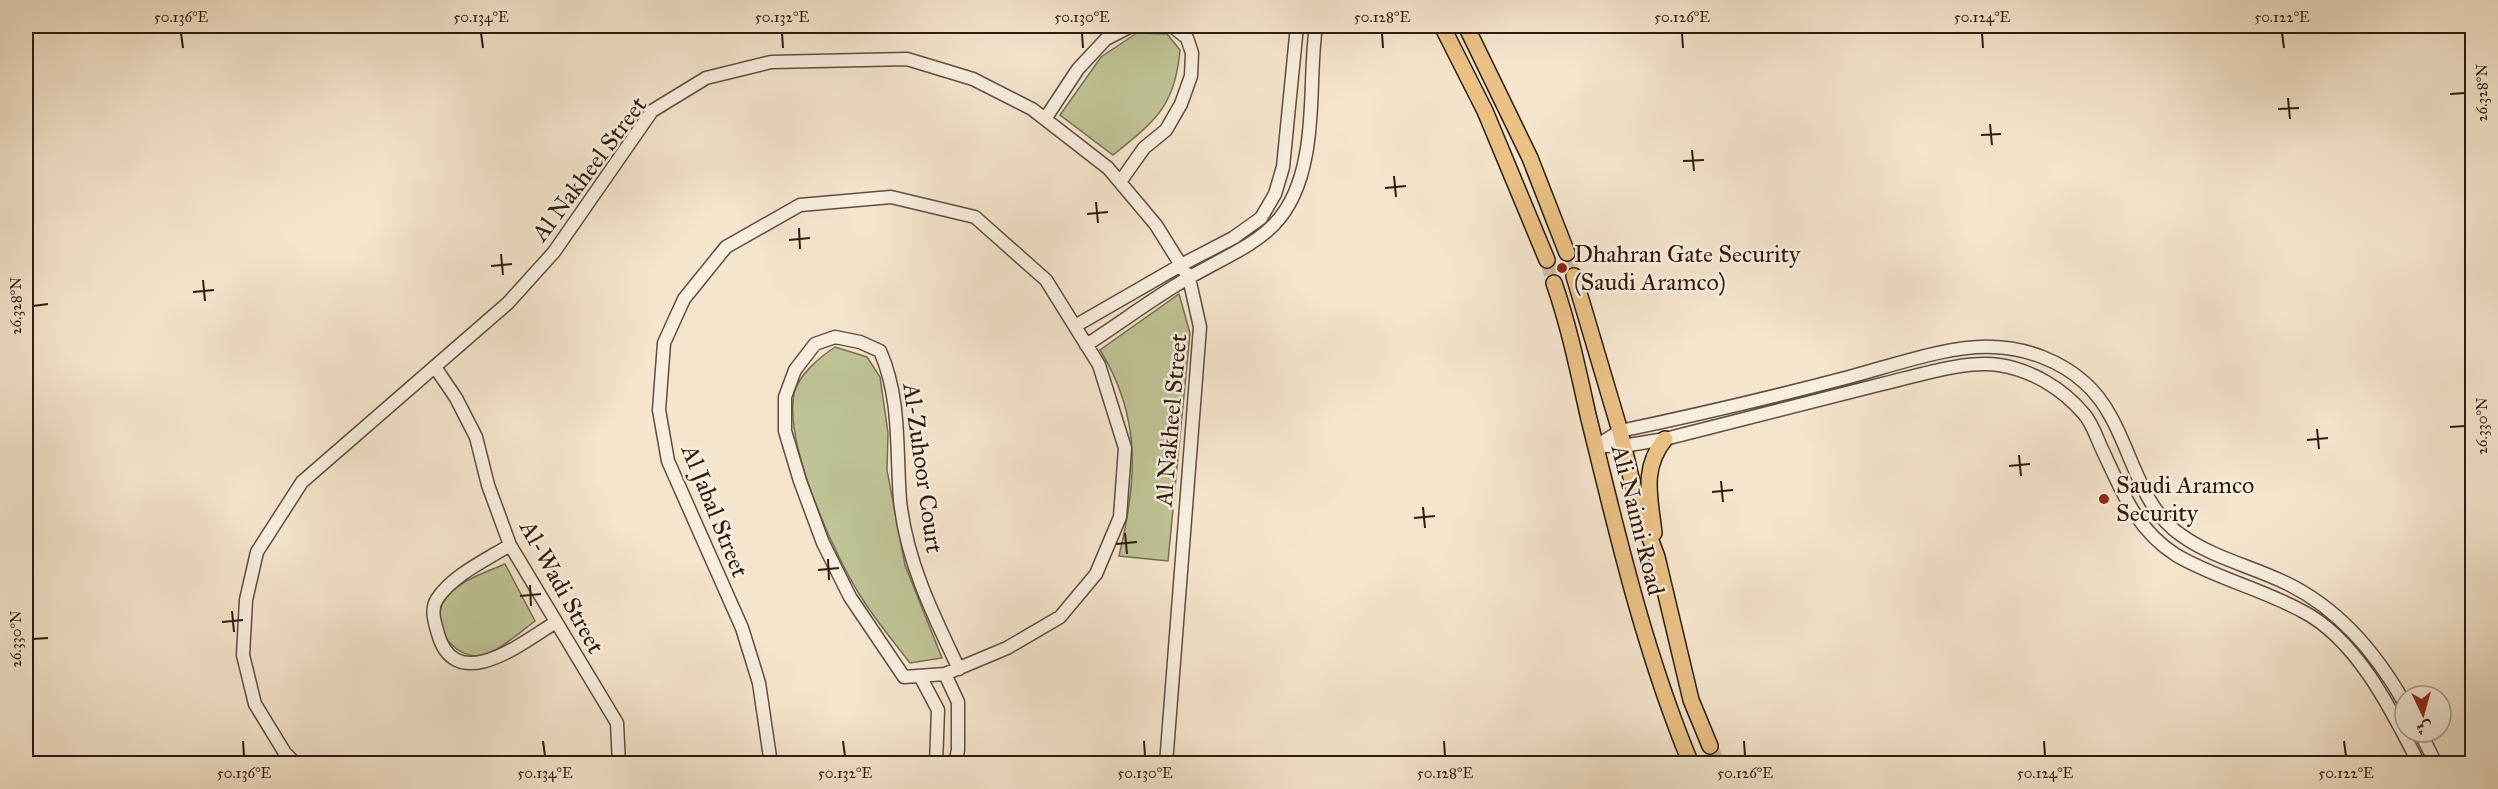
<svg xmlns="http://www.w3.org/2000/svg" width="2498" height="789" font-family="'IM FELL Great Primer',Amiri,serif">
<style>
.green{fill:#bfc396;stroke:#766f54;stroke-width:1.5}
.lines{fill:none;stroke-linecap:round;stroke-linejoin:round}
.major-tunnel{stroke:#cdbda7;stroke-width:15;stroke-dasharray:15 8;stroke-linecap:butt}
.minor-casing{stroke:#5f4e40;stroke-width:15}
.major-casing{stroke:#2d1b11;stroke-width:18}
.minor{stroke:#f8eede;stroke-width:12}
.major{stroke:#eac286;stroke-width:15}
.ticks{fill:none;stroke:#2d1b11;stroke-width:2}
.poi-dot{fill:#8f2418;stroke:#f8eede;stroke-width:2}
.labels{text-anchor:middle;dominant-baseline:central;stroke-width:5;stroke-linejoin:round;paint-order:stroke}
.street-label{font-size:24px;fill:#2d1b11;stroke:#f8eede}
.poi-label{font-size:24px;fill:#2d1b11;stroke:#f8eede;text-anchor:start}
.neatline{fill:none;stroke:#2d1b11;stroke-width:2}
.ticks-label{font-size:15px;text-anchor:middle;fill:#2d1b11}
</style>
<rect width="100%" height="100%" fill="#f5e5cd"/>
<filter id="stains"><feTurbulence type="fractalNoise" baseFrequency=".00333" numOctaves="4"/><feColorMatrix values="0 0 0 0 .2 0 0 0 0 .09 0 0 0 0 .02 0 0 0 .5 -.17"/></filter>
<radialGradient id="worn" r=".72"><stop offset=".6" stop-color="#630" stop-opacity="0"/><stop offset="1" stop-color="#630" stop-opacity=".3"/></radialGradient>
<path class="green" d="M1137,33L1167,34L1180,50C1175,107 1155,121 1113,155L1060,115L1101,57Z
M1179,294L1190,333L1168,561L1119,556C1137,481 1142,417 1100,350Z
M835,347L867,357L880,377L888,433L887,470L905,565L942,658L910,663C894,642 877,622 863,600C835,558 784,444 794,394C798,375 820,357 835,347Z
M505,564L535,621C523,630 499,651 485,655C457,662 429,628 443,603C454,582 484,573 505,564Z"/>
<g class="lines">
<path class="major-tunnel" d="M1567,253L1574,276
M1547,260L1554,283
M1710,746L1718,764"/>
<defs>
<path id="minor" d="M1045,119L1078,69L1106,39L1131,26
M1120,182L1144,148L1166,130L1181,104L1191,76L1192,53L1187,38L1172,26
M1075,326L1181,265L1233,238L1261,218L1275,194L1283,167L1297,26
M1086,345C1121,323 1154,297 1190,277C1252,242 1292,233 1306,154C1314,112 1310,68 1316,26
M435,367L456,398L476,437L488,485L510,545L617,723L619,764
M1596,446H1623L1665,439C1738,421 1810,402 1882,384C1916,376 1965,360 1999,365C2032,370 2063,389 2084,414C2092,423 2096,436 2101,447C2121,489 2135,529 2176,555C2215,578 2262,589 2302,611C2357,639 2392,711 2419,764
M1596,446L1620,431C1697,415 1773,397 1849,377C1891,366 1952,344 1994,347C2026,348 2061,361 2085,383C2131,424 2130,500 2181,535C2213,558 2251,566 2286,583C2338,608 2377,654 2405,704
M510,545C486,560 453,575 437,599C430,610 435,623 438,634C456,697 525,641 556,622
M945,674L958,702V750L955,764
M920,676L938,710L936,764
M2420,732L2436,764
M296,764L285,753L255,704L243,655L246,600L257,552L302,482L508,303L554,252L652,111L706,78L771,62L907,59L973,79L1032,109L1108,168L1156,225L1189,278L1200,327L1166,764
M771,764L759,683L742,628L668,461L659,410L664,343L684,299L726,247L800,205L891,197L975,217L1046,280L1099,365L1125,448L1120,517L1096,574L1060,617L1007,648L945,674L904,677L850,597L823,543L800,481L785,431V397L795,370L815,344L835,337L860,342L880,351C901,398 896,449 900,500C906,560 933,615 959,669"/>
<path id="major" d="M1442,26L1485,111L1547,260
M1466,26L1530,158L1567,253
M1574,276L1620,431L1637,503L1657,557L1691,700L1710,746
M1554,283C1569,326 1578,370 1588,415C1617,533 1644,651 1691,764
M1654,533C1650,497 1641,469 1665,439"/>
</defs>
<use href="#minor" class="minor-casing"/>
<use href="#major" class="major-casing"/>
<use href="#minor" class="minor"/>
<use href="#major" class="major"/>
</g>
<path class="ticks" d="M181,33L183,48M481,33L483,48M782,33L783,48M1082,33L1083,48M1382,33L1383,48M1682,33L1683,48M1982,33L1983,48M2282,33L2284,48M2450,94L2465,93M2288,98L2290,119M2278,109L2299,108M1990,124L1992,145M1981,135L2001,134M1692,150L1694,171M1683,161L1704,160M1394,176L1396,197M1385,188L1406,186M1096,202L1098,223M1087,214L1108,212M799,228L800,249M789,240L810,238M501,254L503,275M491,266L512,264M203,280L205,301M193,292L214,290M33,306L48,304M2450,427L2465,426M2317,429L2319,449M2307,440L2328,438M2019,455L2021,476M2009,466L2030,464M1721,481L1723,502M1712,492L1733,490M1423,507L1425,528M1414,518L1435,516M1125,533L1127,554M1116,544L1137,542M828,559L829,580M818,570L839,568M530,585L531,606M520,596L541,594M232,611L234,632M222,622L243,620M33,639L48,638M243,741L244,756M543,741L545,756M843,741L845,756M1144,741L1145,756M1444,741L1445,756M1744,741L1745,756M2044,741L2045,756M2344,741L2346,756"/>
<g class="poi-dot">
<circle cx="1562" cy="268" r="6"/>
<circle cx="2104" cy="499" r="6"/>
</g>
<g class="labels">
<g class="street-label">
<text transform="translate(589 169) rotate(-53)">Al Nakheel Street</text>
<text transform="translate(1171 420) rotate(-85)">Al Nakheel Street</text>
<text transform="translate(923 468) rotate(82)">Al-Zuhoor Court</text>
<text transform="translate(715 511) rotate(68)">Al Jabal Street</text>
<text transform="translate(1638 520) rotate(76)">Ali Naimi Road</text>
<text transform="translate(562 587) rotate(61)">Al-Wadi Street</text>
</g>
<g class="poi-label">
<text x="1574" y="254">Dhahran Gate Security<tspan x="1574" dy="28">(Saudi Aramco)</tspan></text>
<text x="2116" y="485">Saudi Aramco<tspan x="2116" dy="28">Security</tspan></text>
</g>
</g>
<rect width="2498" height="789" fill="none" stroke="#f5e5cd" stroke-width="66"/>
<g transform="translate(2423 714) rotate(175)"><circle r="28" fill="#f8eede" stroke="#a79a8c" stroke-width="1.5"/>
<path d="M0-4.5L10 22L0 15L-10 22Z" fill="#8f2418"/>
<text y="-9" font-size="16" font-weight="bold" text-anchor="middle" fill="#2d1b11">ش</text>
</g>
<rect x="33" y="33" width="2432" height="723" class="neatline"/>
<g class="ticks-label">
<text x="181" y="22">50.136°E</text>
<text x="481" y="22">50.134°E</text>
<text x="782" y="22">50.132°E</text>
<text x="1082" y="22">50.130°E</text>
<text x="1382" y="22">50.128°E</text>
<text x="1682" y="22">50.126°E</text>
<text x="1982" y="22">50.124°E</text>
<text x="2282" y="22">50.122°E</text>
<text transform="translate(2482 93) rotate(-90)" y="5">26.328°N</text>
<text transform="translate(16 306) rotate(-90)" y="5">26.328°N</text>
<text transform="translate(2482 426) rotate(-90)" y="5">26.330°N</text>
<text transform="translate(16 639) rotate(-90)" y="5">26.330°N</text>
<text x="244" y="778">50.136°E</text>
<text x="545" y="778">50.134°E</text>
<text x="845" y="778">50.132°E</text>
<text x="1145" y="778">50.130°E</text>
<text x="1445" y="778">50.128°E</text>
<text x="1745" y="778">50.126°E</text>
<text x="2045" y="778">50.124°E</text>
<text x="2346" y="778">50.122°E</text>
</g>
<rect width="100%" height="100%" filter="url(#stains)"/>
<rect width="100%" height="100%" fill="url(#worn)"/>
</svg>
